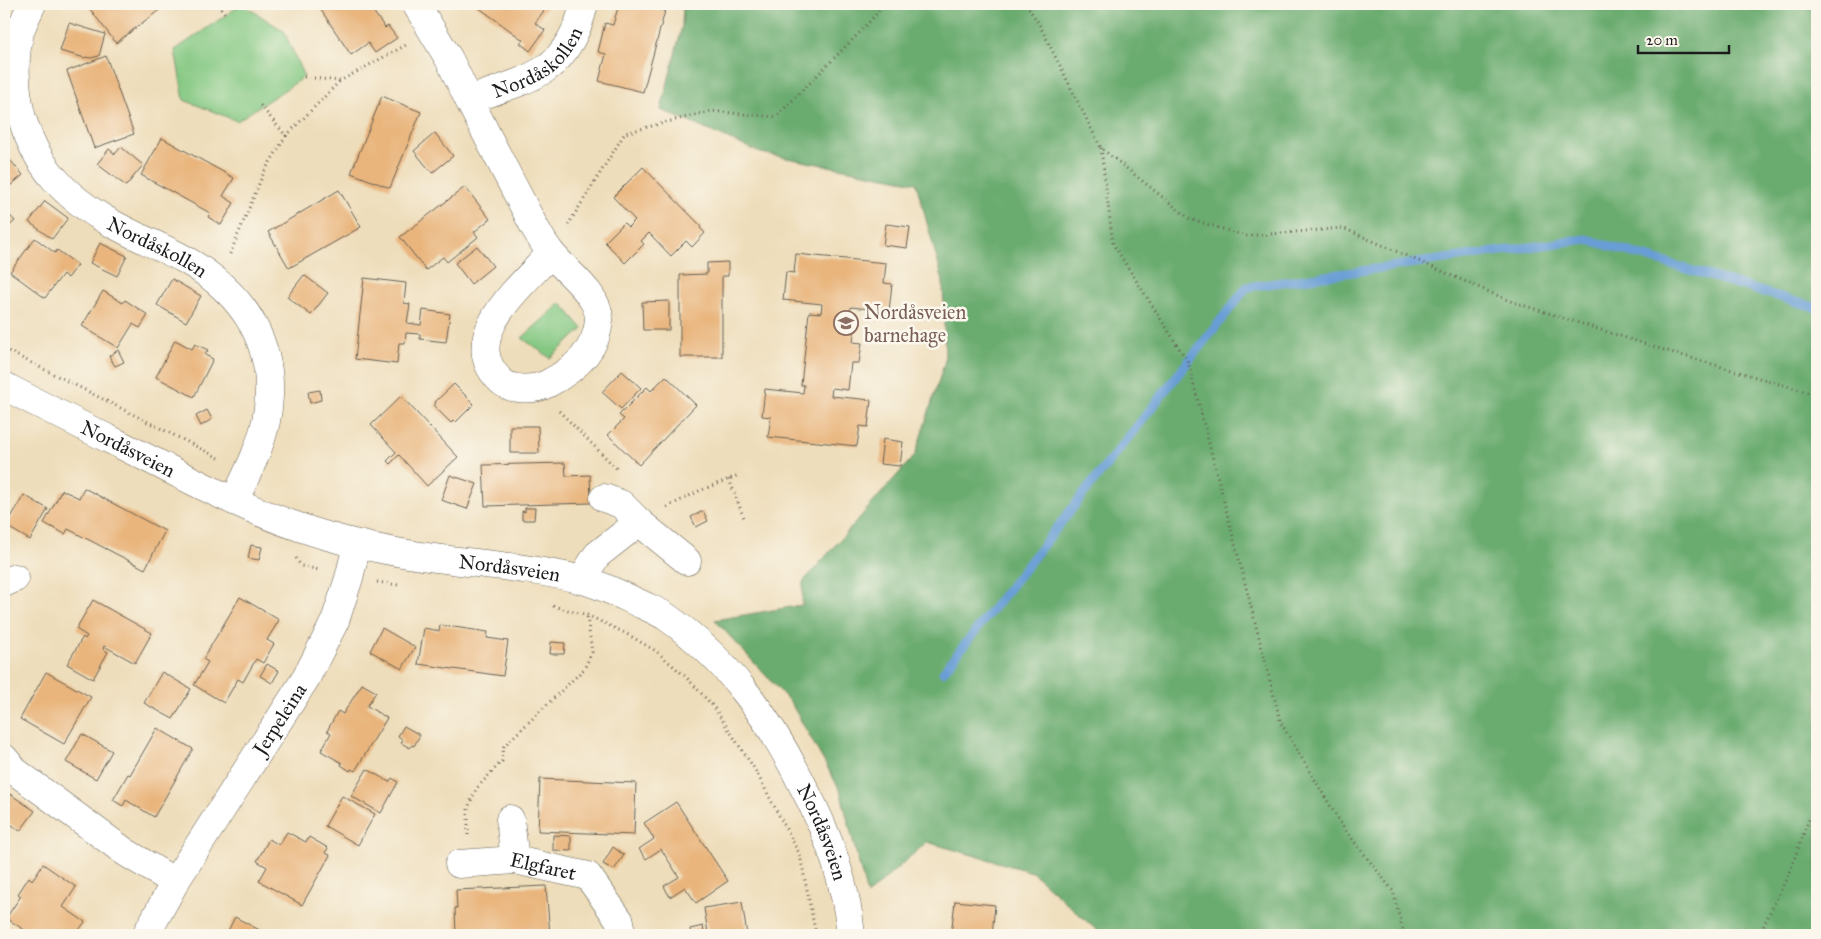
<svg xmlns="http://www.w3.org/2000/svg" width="1821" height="939" font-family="'IM FELL Great Primer',serif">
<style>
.green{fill:#84c882;stroke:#50724f}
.forest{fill:#6bac70;stroke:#446446}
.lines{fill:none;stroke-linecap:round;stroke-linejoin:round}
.stream{stroke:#689dd5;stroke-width:9}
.building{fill:#e9b57d}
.minor-casing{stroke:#666053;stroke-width:29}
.path{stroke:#666053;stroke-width:3;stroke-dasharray:1 4;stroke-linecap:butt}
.minor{stroke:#fff;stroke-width:28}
.labels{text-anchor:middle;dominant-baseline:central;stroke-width:5;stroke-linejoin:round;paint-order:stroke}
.street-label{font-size:20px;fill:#1c1c1c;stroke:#fbf7ec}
.education-label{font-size:20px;fill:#785e54;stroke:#fbf7ec;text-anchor:start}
</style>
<rect width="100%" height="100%" fill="#fbf7ec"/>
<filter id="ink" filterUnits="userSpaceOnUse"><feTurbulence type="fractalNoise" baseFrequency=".02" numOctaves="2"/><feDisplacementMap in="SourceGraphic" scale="10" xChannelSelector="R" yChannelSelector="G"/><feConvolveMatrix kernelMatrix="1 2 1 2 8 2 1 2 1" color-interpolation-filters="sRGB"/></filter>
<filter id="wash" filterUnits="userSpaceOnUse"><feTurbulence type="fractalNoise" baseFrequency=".0096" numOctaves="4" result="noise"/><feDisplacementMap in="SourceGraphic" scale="20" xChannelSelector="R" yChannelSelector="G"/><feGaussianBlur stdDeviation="1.12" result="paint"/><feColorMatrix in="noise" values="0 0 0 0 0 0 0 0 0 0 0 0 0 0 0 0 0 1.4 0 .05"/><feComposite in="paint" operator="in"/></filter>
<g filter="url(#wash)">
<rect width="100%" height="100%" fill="#eeddba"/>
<path class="green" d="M242,4L284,31L304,77L237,121L184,100L175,50Z
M561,303L583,329L550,358L522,338Z"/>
<path class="forest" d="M683,4H1817V935H1102L1032,872L927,842L867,895L840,790L791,703L715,620L802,605L803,582L915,455L945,361L943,281L916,183L761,153L661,110L682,26Z"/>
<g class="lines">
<path class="stream" d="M943,672L1247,287L1586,239L1817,308"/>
</g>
<g id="blocks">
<path class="building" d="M97,4H167L116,43L90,9Z
M317,4H368L385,28L388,26L397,38L375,53L368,43L351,55Z
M474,4H546L548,5L535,23L545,30L530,51L520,43L523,40Z
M619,4H636L665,11L643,92L599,81L606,54L598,52L605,23L613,25Z
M69,23L105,34L99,56L91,58L86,57L85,58L60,51Z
M106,56L134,134L94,148L67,71Z
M382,96L421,112L390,188L351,173Z
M435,133L453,156L432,173L414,151Z
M162,138L234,178L223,196L234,203L221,225L208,217L210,213L141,175Z
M121,147L143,165L126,186L97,164L109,149L115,154Z
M4,153L23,175L4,191Z
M643,167L701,226L700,228L705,233L692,247L686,241L671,256L649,233L641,241L644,244L625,263L605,242L624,223L628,227L635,220L613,197Z
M465,187L490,219L474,232L478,237L447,262L443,257L426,270L400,237Z
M339,190L361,227L289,268L268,232Z
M45,201L68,218L52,239L29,222Z
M4,209L15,221L4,231Z
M886,224L910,227L907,248L883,245Z
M35,238L55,253L57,250L78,265L68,278L63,274L45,298L10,272Z
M100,243L127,256L117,276L90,263Z
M477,246L493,266L471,284L455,263Z
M796,254L886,263L884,283L892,284L889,311L851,307L850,316L856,317L853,342L862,343L859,363H851L848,390L832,388L831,396L871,400L868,427L860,426L857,446L768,437L771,417L762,416L765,389L803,393L804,385H801L809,312L821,313L822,304L783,300L786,272L794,273Z
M728,262V276H722V357H680V275L707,274V263Z
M304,275L328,293L311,315L287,297Z
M364,278L406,283L404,303L410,304L407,323L421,325L423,310L450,314L446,342L420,339V334L406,333L405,343H399L397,364L355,359Z
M172,279L201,296L186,322L157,305Z
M103,291L123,303L125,300L148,315L140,328L133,324L118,348L82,326Z
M669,301V330H643L642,302Z
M175,340L192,349L195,344L208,350L205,355L213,359L194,397L156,377Z
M118,350L124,362L115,366L109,356Z
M622,371L641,388L621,409L602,392Z
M666,376L696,405L639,465L608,435L624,419L619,415L647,387L651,391Z
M454,384L474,404L455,423L453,421L451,423L434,406L436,403L435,402Z
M320,390L321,400L310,403L308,392Z
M401,396L458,457L427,486L399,455L390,464L387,461L396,452L371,425Z
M207,410L212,419L201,426L196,416Z
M510,426H538L539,453H510Z
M883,439L903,442L900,466L880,464Z
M565,463L566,476L590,475L591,503L485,506L483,465Z
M450,475L477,484L467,509L441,500Z
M84,488L165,531L145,569L68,529L65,534L44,523L62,490L79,498Z
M24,495L48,509L30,540L6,526Z
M525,508H535L534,520H522V511L525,512Z
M703,511L708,521L696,527L691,517Z
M251,545L262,547L259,560L248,558Z
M240,597L279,620L267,640L274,644L263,663L256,659L243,682L238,679L224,703L194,685L208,662L203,659Z
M93,600L152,633L135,663L104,646L103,649L108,652L93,679L67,664L83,637L85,639L87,636L76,629Z
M440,625L488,632L487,638L508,641L503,676L418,664L424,628L439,631Z
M382,628L415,647L402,669L370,651Z
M551,642L565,643L564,654H550Z
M267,664L279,671L272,683L260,676Z
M46,672L91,697L64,744L20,719Z
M162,672L191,689L173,719L144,703Z
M362,684L376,692L367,706L387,718L355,771L351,769L350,771L341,765L342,763L321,751L331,733L327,731L338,711L343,714Z
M404,726L420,735L414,746L412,745L410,748L401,743L403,740L398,736Z
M157,728L193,749L154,817L126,800L123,806L113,800L128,774L130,775Z
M82,734L112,751L96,779L66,762Z
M367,769L389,782L392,778L398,782L381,813L351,796Z
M540,779L636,783L634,835L538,831Z
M10,794L35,811L20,831L4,819V803Z
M342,796L375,814L358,845L325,826Z
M676,802L728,881L696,903L685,887L670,897L667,892L664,886L679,877L661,849L646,859L639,849L654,839L644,823Z
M287,832L306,842L309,837L328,848L325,853L330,855L302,905L259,881L267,867L257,861L269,839L279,845Z
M553,835L571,836V851L553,850Z
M613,847L624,855L614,870L603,864Z
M43,864L76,887L63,907L85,922L75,935H32L6,918L21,896L18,894L29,877L32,880Z
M546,886L550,935H456L455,908H457L456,890Z
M955,901L995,905L992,935H951Z
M742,902L747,935H691L690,929L703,926L704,933H708L704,908Z
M235,917L265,933L264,935H226Z"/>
</g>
</g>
<g filter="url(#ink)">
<use href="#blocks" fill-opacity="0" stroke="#666053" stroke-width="1"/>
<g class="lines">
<defs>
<g id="minor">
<path id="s1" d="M32,4C28,13 23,22 20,32C13,58 15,92 22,118C36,165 63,195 106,220C131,235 158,245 184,259C246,294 280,348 266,421C260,449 246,476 234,501"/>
<path d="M416,4L449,59L469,100"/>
<path id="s2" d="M551,253C523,285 455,338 501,381C511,391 535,390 547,384C574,370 597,351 599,320C600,295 565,271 551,253C539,238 530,218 521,201C503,167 486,133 469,100C493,91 524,83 545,69C566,55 579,28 584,4"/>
<path id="s3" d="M4,386C54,412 105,437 155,462C202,486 249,510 299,527C339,541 380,550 421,556C475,564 530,567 583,580C604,586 623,596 643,605C651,609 660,612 668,618C729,661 770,719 803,786C828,833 846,882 851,935"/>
<path d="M604,498L621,504L639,522L687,561"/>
<path d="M581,580L597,555L639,522"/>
<path d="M4,583L15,578"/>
<path d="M4,758L16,772L125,852L175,882"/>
<path d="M510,819L515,860"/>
<path id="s4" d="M459,864L515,860L588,876L620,921L621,935"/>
<path id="s5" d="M146,935L175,882L306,678L335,621L349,578L357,545"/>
</g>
</defs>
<use href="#minor" class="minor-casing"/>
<path class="path" d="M218,4L226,15
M1026,4L1039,24L1101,148L1190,219L1246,236L1343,228L1510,301L1664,350L1817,395
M304,77L340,81L406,45
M286,136L340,81
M1101,148L1113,244L1188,362L1281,723L1343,827L1393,891L1404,935
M568,225L625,133L710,111L776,117L864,28L885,4
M230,254L264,172L286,136L260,105
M4,349L221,459
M559,411L618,470
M729,479L744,518
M667,507L699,491L739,475
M296,558L301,566L320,570
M377,582L398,585
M553,606L587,615L625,633L656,651L686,677L713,706L754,768L800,855L816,935
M468,835V808L476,789L502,761L504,746L584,669L592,652L587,616
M1759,935L1789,873L1815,803L1817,802"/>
<use href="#minor" class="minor"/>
</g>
</g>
<defs>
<symbol id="school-ring" viewBox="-11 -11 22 22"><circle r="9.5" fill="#fbf7ec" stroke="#8d6e63" stroke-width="1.5"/><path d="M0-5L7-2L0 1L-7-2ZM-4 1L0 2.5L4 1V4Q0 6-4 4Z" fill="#8d6e63"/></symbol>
</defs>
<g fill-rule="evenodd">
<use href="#school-ring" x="832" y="309" width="28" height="28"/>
</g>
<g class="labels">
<g class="street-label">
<text stroke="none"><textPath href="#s2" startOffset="628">Nordåskollen</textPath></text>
<text stroke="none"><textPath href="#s1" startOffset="311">Nordåskollen</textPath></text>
<text stroke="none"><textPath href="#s3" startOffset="139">Nordåsveien</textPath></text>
<text stroke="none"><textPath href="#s3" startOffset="542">Nordåsveien</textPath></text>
<text stroke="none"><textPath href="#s5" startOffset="254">Jerpeleina</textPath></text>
<text stroke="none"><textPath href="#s3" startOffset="978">Nordåsveien</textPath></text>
<text stroke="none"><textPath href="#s4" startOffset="85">Elgfaret</textPath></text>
</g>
<g class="education-label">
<text x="864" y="312">Nordåsveien<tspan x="864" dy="23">barnehage</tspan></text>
</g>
</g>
<rect width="1821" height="939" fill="none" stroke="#fbf7ec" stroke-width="20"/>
<path d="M1638 45v8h91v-8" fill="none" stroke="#1c1c1c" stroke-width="2.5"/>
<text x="1646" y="45" font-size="15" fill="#1c1c1c" stroke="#fbf7ec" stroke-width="4" paint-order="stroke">20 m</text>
</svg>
